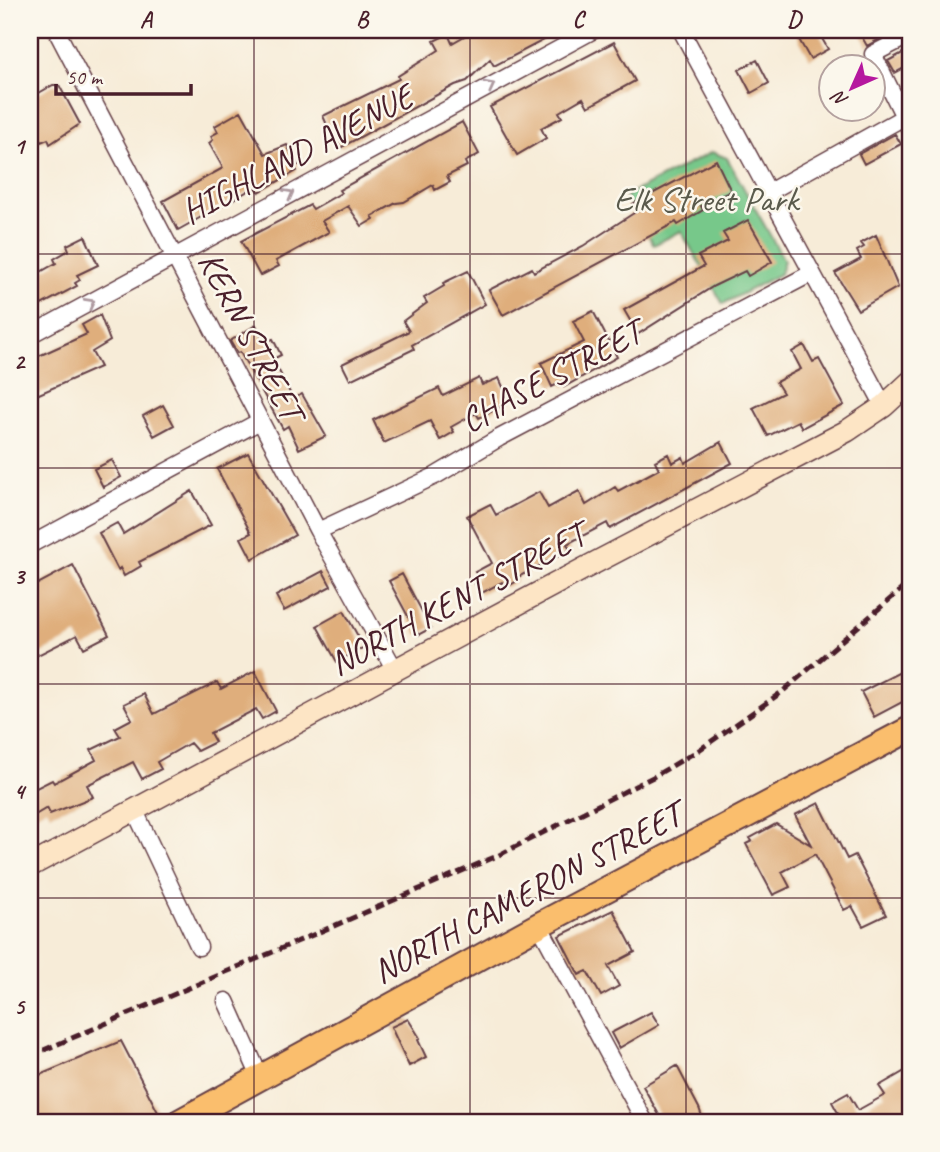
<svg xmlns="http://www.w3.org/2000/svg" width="940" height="1152" font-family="Caveat,sans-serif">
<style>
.park{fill:#77c88a;stroke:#60745a;stroke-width:2}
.building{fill:#dfae7b}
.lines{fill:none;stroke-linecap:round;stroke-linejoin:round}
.street-casing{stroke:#643e45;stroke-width:19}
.secondary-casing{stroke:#643e45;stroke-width:24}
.primary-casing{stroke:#643e45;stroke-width:28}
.street{stroke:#fff;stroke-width:16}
.secondary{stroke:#fde5c5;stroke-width:21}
.primary{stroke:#fabe6d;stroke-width:24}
.rail{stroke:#4a1f2b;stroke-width:5;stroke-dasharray:10 5;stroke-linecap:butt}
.oneway{stroke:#ae9aa0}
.grid{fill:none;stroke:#4a1f2b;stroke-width:2;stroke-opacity:0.55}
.labels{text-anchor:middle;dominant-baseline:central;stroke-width:5;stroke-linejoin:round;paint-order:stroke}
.street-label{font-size:35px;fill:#4a1f2b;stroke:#fbf7ec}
.park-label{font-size:35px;fill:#5a5a4c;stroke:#fbf7ec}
.neatline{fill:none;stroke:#4a1f2b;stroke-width:2.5}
.grid-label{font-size:23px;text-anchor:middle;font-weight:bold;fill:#4a1f2b}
</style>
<rect width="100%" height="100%" fill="#fbf7ec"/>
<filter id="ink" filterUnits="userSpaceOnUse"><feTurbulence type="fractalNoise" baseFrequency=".0143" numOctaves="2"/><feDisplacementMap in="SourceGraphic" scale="14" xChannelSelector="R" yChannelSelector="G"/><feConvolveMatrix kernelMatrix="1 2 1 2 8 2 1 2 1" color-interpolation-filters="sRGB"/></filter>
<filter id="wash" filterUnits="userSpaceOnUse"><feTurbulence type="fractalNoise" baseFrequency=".00686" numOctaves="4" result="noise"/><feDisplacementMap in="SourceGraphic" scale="28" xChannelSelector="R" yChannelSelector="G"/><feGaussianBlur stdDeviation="1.57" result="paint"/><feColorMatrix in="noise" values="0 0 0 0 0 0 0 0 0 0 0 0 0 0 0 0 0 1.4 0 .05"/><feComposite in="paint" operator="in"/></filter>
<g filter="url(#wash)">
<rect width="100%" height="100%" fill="#f7ecd8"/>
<path class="park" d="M712,152L727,158L784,260L780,274L723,304L681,231L654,245L625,196Z"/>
<g id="blocks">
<path class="building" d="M475,30H563L494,66L490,59L467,81L455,85L340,148L339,144L336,145L323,116L399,79L398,76L439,50L434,41L448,34L452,43Z
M808,30H817L828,49L810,59L797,36Z
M858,30H896L867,46Z
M614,42L635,81L588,107L583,98L559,112L562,117L541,128L546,138L517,155L490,107Z
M910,49V65L895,73L888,61Z
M757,60L769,83L751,93L739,70Z
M53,85H59L80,124L50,144L48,139L41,142L30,126V98Z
M241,111L265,154L287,145L298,165L294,166L297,171L259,192L257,188L250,190L178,230L163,201L223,168L209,143L213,140L211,136L218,132L215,126Z
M462,122L479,154L465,162L467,166L447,176L450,182L435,190L433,185L404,202L396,203L372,216L374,219L362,226L348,206L322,221L329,232L276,261L279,266L260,276L241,241L310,205L313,209L341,193L339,190Z
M895,134L901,144L864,164L859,154Z
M716,160L731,191L701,206L703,210L678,225L676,222L503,315L489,290L532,268L534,272L583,246L637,211L633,204Z
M748,220L772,262L748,276L745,271L714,286L638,334L624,310L704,266L698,256L728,241L723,233Z
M876,235L898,287L858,310L835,273L861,259L857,251L864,247L861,243Z
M85,236L98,265L77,275L80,280L75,283L77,286L30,311V278L56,263L54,259L69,250L67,245Z
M468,271L485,304L412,345L414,349L350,380L342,364L409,331L403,321L427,303L424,298L444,286L443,283Z
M593,311L617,357L564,387L562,382L552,387L541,363L584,342L573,321Z
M100,315L110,341L92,352L100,367L30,398V360L87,334L82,325Z
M256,325L264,341L273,339L281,355L273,359L293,399L302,394L326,436L299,449L288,426L283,429L240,352L237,353L230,341Z
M804,345L813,362L819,359L844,405L802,428L798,421L768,436L753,408L783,393L776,382L801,369L792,352Z
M479,378L482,385L499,378L510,402L479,418L476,413L451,427L454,432L440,440L430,421L384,443L373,420L439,388L443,396Z
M163,405L174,425L154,436L143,416Z
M721,442L732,463L610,529L607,523L567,544L570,550L516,578L517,581L505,588L502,582L480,594L473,580L479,577L475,572L492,563L467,516L490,504L496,515L539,492L548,508L579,491L586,505L615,487L618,491L659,469L655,461L668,454L672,463L683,457L685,463Z
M248,453L295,535L252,559L241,538L251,533L217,469Z
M112,460L121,477L103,487L94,469Z
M192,491L211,525L139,562L141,566L124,576L120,568L118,570L99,533L117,523L123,534Z
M73,565L109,635L84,648L77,635L34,657L30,649V588Z
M323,571L331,586L284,611L276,596Z
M402,574L431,628L418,635L389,581Z
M344,611L364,647L337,662L317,626Z
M255,671L276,711L262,719L256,709L210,733L215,742L197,751L190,743L157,762L161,769L142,779L133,762L87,785L93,797L50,814L47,808L30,818V791L52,780L54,783L96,760L91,750L120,736L115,728L132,719L124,704L144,694L154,714L217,682L221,689Z
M902,671L910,685V698L874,717L861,692Z
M819,803L847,859L855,855L886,915L863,926L852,906L844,910L815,854L782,872L790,887L773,895L746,844L752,841L750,838L776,824L811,845L795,815Z
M613,910L635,952L608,966L619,986L601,996L587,971L579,975L559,936Z
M651,1012L659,1025L619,1048L611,1033Z
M408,1019L420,1038L418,1040L426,1057L409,1066L391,1027Z
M121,1041L160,1116L148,1122H30V1079Z
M677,1066L699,1108L704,1122H663L643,1086Z
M910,1068V1113L894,1122H837L842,1120L832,1102L848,1093L858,1110L885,1095L879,1086Z"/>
</g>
</g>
<g filter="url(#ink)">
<use href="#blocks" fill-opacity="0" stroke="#643e45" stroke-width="2"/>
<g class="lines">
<defs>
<path id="street" d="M56,30L318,531L395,670
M681,30L884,406
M910,35L873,54L910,129
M769,192L904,117
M30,335L594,30
M318,531L435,476L499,438L812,273
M30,545L260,421
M135,811L199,947
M539,925L645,1122
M226,1001L260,1077"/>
<path id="secondary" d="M30,866L585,568L847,431L884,406L910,382"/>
<path id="primary" d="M179,1122L539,925L910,729"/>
</defs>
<use href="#street" class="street-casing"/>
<use href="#secondary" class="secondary-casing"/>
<use href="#primary" class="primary-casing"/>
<use href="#street" class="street"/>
<use href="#secondary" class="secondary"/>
<use href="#primary" class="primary"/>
<path class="rail" d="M30,1056L497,856L653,777L699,750L782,692L910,582"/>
</g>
<defs><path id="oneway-chevron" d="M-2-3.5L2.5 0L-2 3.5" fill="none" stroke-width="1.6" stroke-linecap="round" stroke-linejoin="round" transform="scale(1.75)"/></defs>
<g class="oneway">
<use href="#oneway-chevron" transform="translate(490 86) rotate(-28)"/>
<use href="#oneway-chevron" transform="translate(289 194) rotate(-29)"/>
<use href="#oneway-chevron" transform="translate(90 303) rotate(-29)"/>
</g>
</g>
<path class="grid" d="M254,30V1122M470,30V1122M686,30V1122M30,254H910M30,468H910M30,684H910M30,898H910"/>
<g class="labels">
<g class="street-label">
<text transform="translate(297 154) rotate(-28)">HIGHLAND AVENUE</text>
<text transform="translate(251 336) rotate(62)">KERN STREET</text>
<text transform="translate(551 376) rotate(-28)">CHASE STREET</text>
<text transform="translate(457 599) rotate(-28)">NORTH KENT STREET</text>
<text transform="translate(527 893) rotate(-28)">NORTH CAMERON STREET</text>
</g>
<g class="park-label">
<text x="706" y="199">Elk Street Park</text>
</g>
</g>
<rect width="940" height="1152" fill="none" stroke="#fbf7ec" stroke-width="77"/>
<g transform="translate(852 88) rotate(225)"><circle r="33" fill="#fbf7ec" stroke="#b4a19f" stroke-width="2"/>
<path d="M0-5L12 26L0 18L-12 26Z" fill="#b5179e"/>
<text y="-10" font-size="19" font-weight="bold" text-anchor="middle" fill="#4a1f2b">N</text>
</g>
<path d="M56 84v10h135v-10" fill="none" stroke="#4a1f2b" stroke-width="3.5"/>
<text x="66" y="84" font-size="21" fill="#4a1f2b" stroke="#fbf7ec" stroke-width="5" paint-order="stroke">50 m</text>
<rect x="38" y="38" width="864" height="1076" class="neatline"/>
<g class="grid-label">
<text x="146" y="27">A</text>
<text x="362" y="27">B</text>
<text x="578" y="27">C</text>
<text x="794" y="27">D</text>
<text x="19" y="154">1</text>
<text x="19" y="369">2</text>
<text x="19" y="584">3</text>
<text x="19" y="799">4</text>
<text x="19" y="1014">5</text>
</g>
</svg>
